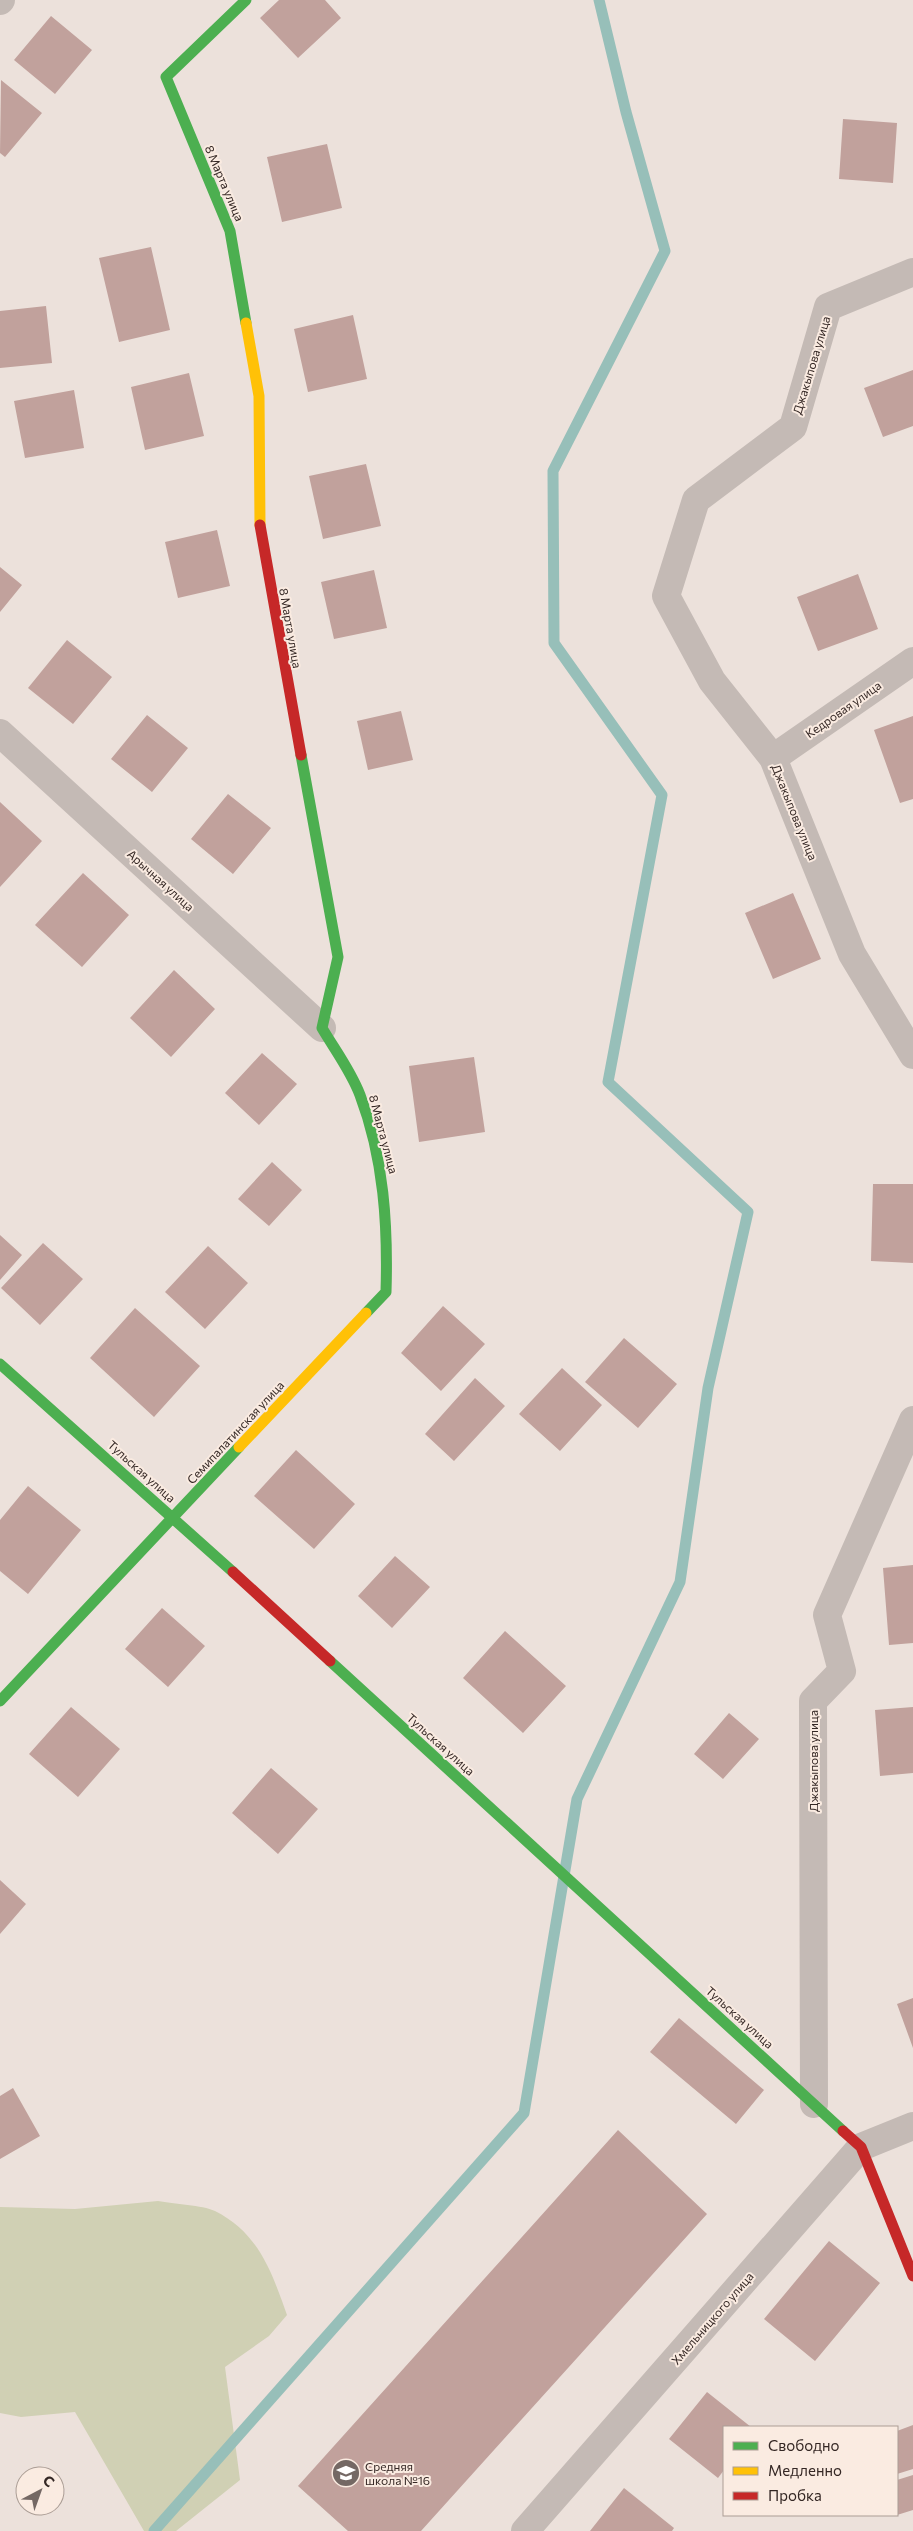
<svg xmlns="http://www.w3.org/2000/svg" width="913" height="2531" font-family="Commissioner,sans-serif">
<style>
.green{fill:#d0d0b4}
.lines{fill:none;stroke-linecap:round;stroke-linejoin:round}
.stream{stroke:#97bfb9;stroke-width:11}
.building{fill:#c1a19c}
.street{stroke:#c4bab5;stroke-width:28}
.fast{stroke:#4caf50;stroke-width:11}
.slow{stroke:#ffc107;stroke-width:11}
.jam{stroke:#c62828;stroke-width:11}
.labels{text-anchor:middle;dominant-baseline:central;stroke-width:4;stroke-linejoin:round;paint-order:stroke}
.street-label{font-size:12px;fill:#342724;stroke:#faebe1}
.poi-label{font-size:12px;fill:#342724;stroke:#faebe1;text-anchor:start}
</style>
<rect width="100%" height="100%" fill="#ece1db"/>
<path class="green" d="M158,2201C174,2204 202,2205 215,2211C259,2233 272,2273 287,2315L269,2336L225,2367L240,2480L176,2531H144L75,2412L21,2417L0,2413V2207L75,2209Z"/>
<g class="lines">
<path class="stream" d="M154,2531L524,2113L577,1799L680,1582L708,1388L748,1212L608,1082L662,795L554,643L553,471L665,251L626,112L599,0"/>
</g>
<path class="building" d="M279,0H325L341,18L298,58L260,18Z
M51,16L92,50L55,94L14,60Z
M1,80L42,113L5,157L0,153Z
M843,119L897,123L893,183L839,179Z
M327,144L342,208L282,222L267,157Z
M151,247L170,330L119,342L99,258Z
M46,306L52,363L0,368V311Z
M353,315L367,379L308,392L294,329Z
M913,370V426L883,437L864,388Z
M189,373L204,436L145,450L131,387Z
M74,390L84,448L25,458L14,401Z
M366,464L381,526L323,539L309,476Z
M217,530L230,586L178,598L165,542Z
M0,567L22,585L0,612Z
M374,570L387,628L334,639L321,582Z
M858,574L878,629L818,651L797,597Z
M67,640L112,677L73,724L28,688Z
M401,711L413,760L368,770L357,721Z
M147,715L188,748L152,792L111,759Z
M913,716V799L900,803L874,730Z
M228,794L271,828L233,874L191,839Z
M0,802L42,841L0,887Z
M83,873L129,915L82,967L35,925Z
M793,893L821,959L773,979L745,913Z
M174,970L215,1009L171,1057L130,1018Z
M262,1053L297,1084L259,1125L225,1093Z
M474,1057L485,1132L419,1142L409,1066Z
M272,1162L302,1190L269,1226L238,1199Z
M873,1184H913V1263L871,1261Z
M0,1235L22,1255L0,1280Z
M43,1243L83,1279L40,1325L1,1288Z
M208,1246L248,1283L205,1329L165,1292Z
M443,1306L485,1344L441,1391L401,1353Z
M135,1308L200,1366L154,1417L90,1358Z
M624,1338L677,1384L638,1428L585,1382Z
M562,1368L602,1405L560,1451L519,1414Z
M475,1378L505,1406L454,1461L425,1434Z
M296,1450L355,1504L314,1549L254,1496Z
M28,1486L81,1530L28,1594L0,1571V1520Z
M395,1556L430,1587L392,1628L358,1596Z
M913,1565V1643L889,1645L883,1568Z
M162,1608L205,1646L168,1687L125,1649Z
M505,1631L566,1686L523,1733L463,1678Z
M71,1707L120,1749L78,1797L29,1754Z
M913,1707V1773L880,1776L875,1710Z
M729,1713L759,1739L723,1779L694,1754Z
M271,1768L318,1809L278,1854L232,1813Z
M0,1880L26,1904L0,1934Z
M913,1998V2048L897,2004Z
M679,2018L764,2090L736,2124L650,2052Z
M13,2088L40,2136L0,2159V2096Z
M618,2130L707,2214L421,2531H348L298,2486Z
M829,2241L880,2283L815,2361L764,2319Z
M707,2392L751,2427H724V2470L718,2478L669,2439Z
M913,2425V2469L897,2474V2431Z
M913,2475V2510L897,2515V2480Z
M624,2488L674,2528L672,2531H590Z"/>
<g class="lines">
<path class="street" d="M0,1L1,0
M913,272L828,307L793,427L696,500L666,596L712,681L773,758L852,954L913,1055
M0,733L322,1028
M773,758L913,661
M814,2104L813,1701L842,1671L827,1615L913,1420
M525,2531L861,2147L913,2126"/>
<path class="fast" d="M246,0L166,77L230,231L246,323
M301,755L338,957L322,1028C335,1050 351,1071 360,1095C384,1158 388,1226 386,1292L366,1313
M0,1364L233,1572
M330,1661L843,2131
M0,1701L239,1447"/>
<path class="slow" d="M246,323L259,396L260,525
M239,1447L366,1313"/>
<path class="jam" d="M260,525L301,755
M233,1572L330,1661
M843,2131L861,2147L913,2276"/>
</g>
<defs>
<symbol id="school-disc" viewBox="-11 -11 22 22"><circle r="9.5" fill="#746864" stroke="#faebe1"/><path d="M0-5L7-2L0 1L-7-2ZM-4 1L0 2.5L4 1V4Q0 6-4 4Z" fill="#fff"/></symbol>
</defs>
<g fill-rule="evenodd">
<use href="#school-disc" x="330" y="2457" width="32" height="32"/>
</g>
<g class="labels">
<g class="street-label">
<text transform="translate(225 183) rotate(67)">8 Марта улица</text>
<text transform="translate(811 365) rotate(-73)">Джакыпова улица</text>
<text transform="translate(291 628) rotate(80)">8 Марта улица</text>
<text transform="translate(843 709) rotate(-35)">Кедровая улица</text>
<text transform="translate(795 812) rotate(68)">Джакыпова улица</text>
<text transform="translate(161 880) rotate(42)">Арычная улица</text>
<text transform="translate(384 1134) rotate(75)">8 Марта улица</text>
<text transform="translate(235 1432) rotate(-47)">Семипалатинская улица</text>
<text transform="translate(142 1471) rotate(42)">Тульская улица</text>
<text transform="translate(441 1744) rotate(42)">Тульская улица</text>
<text transform="translate(813 1761) rotate(-90)">Джакыпова улица</text>
<text transform="translate(740 2017) rotate(42)">Тульская улица</text>
<text transform="translate(712 2318) rotate(-49)">Хмельницкого улица</text>
</g>
<g class="poi-label">
<text x="365" y="2466">Средняя<tspan x="365" dy="14">школа №16</tspan></text>
</g>
</g>
<rect x="723" y="2426" width="175" height="90" fill="#faebe1" stroke="#ab9d95"/>
<rect x="733" y="2442" width="25" height="8" fill="#4caf50" stroke="#ab9d95"/>
<text x="768" y="2451" font-size="15" fill="#342724">Свободно</text>
<rect x="733" y="2467" width="25" height="8" fill="#ffc107" stroke="#ab9d95"/>
<text x="768" y="2476" font-size="15" fill="#342724">Медленно</text>
<rect x="733" y="2492" width="25" height="8" fill="#c62828" stroke="#ab9d95"/>
<text x="768" y="2501" font-size="15" fill="#342724">Пробка</text>
<g transform="translate(40 2491) rotate(41)"><circle r="24" fill="#faebe1" stroke="#ab9d95"/>
<path d="M0-4L9 19L0 12L-9 19Z" fill="#746864"/>
<text y="-8" font-size="14" font-weight="bold" text-anchor="middle" fill="#342724">С</text>
</g>
</svg>
